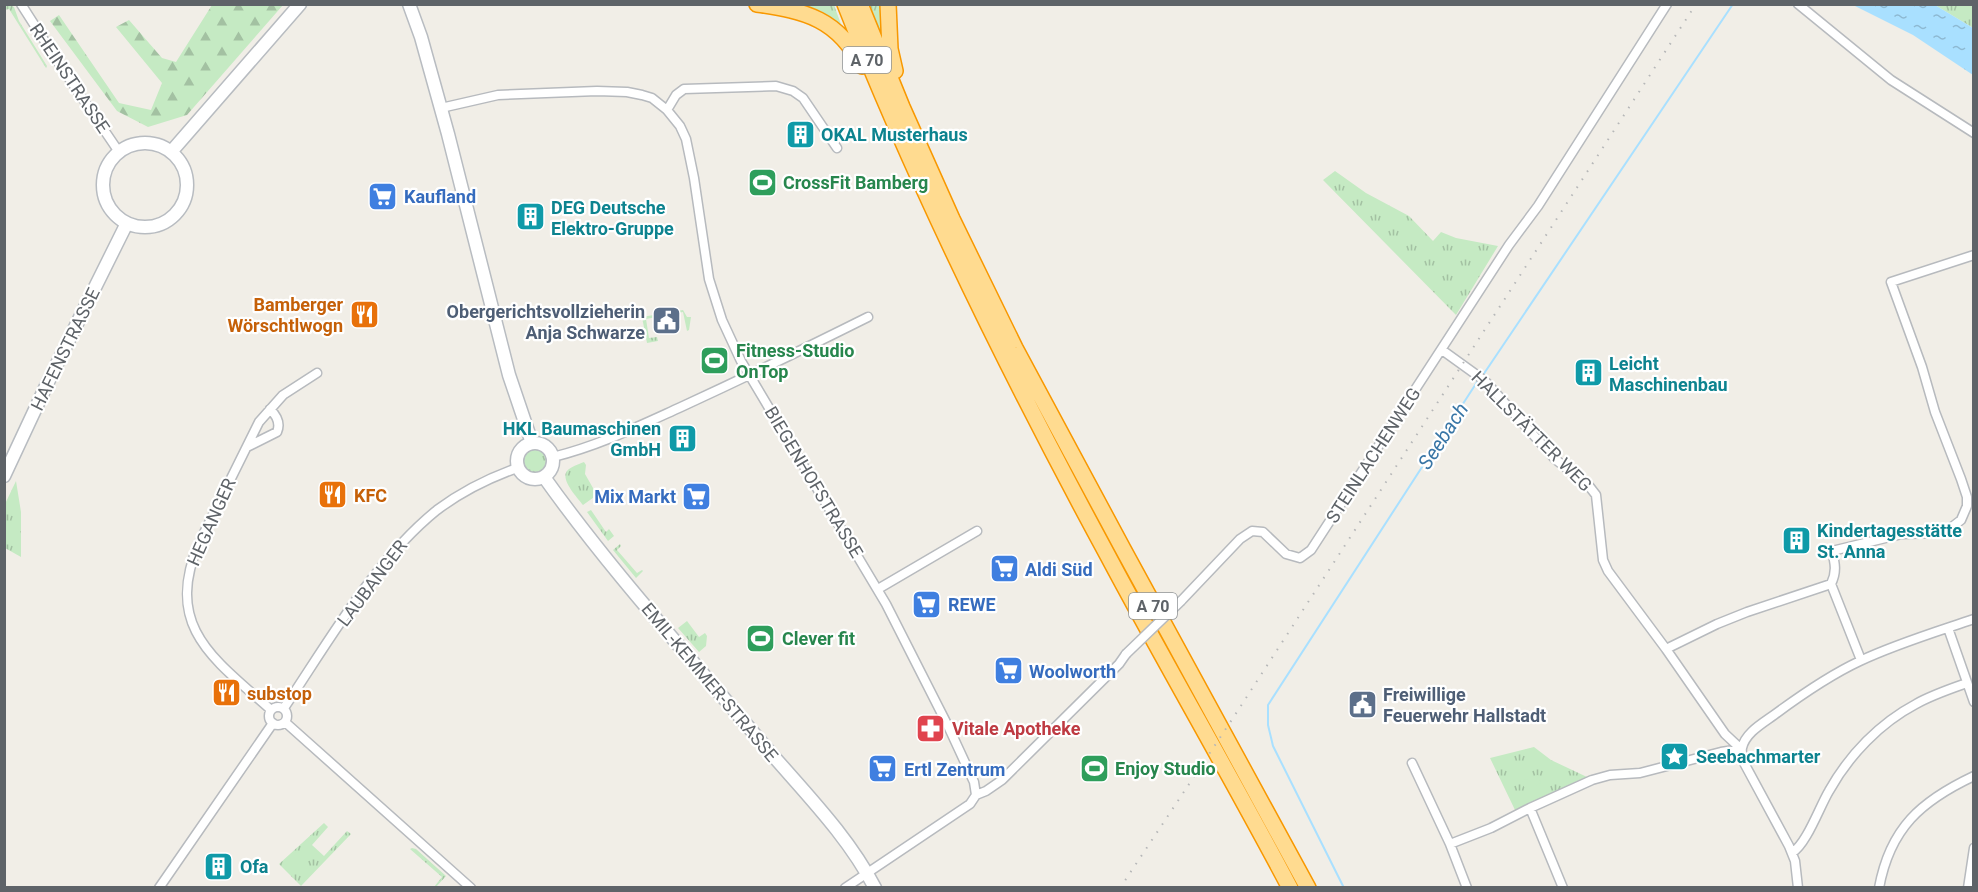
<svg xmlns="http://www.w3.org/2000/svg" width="1978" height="892" font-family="Roboto,sans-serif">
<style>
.grass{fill:url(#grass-tufts)}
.forest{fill:url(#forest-firs)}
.pitch{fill:#c5eac3}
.water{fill:url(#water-ripples)}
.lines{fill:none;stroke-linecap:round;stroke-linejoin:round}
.stream{stroke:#a9e0ff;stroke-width:2}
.street-casing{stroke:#b7babe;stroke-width:11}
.secondary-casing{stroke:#b8bcc1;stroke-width:15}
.highway-casing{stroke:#f89800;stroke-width:18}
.street{stroke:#fff;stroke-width:8}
.secondary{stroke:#fff;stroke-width:12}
.highway{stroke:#ffdb90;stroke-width:15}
.rail{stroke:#b6b7b8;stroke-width:2;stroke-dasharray:1.5 8;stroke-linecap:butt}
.street-bridge-casing{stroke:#b7babe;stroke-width:11;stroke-linecap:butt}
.street-bridge{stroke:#fff;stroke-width:8}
.labels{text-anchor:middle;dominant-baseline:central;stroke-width:4.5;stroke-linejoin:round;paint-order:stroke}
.shield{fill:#fff;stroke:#8e9295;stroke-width:1.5}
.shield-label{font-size:16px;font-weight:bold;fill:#5e6368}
.street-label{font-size:18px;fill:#5e6368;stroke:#fff}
.culture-label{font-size:18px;font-weight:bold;fill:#0d838f;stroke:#fff;text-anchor:start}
.leisure-label{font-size:18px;font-weight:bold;fill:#27864d;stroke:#fff;text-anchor:start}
.shop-label{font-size:18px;font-weight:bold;fill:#366cbe;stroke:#fff;text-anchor:start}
.food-label{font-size:18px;font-weight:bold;fill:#c56008;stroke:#fff;text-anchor:start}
.service-label{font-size:18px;font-weight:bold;fill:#4e5e75;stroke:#fff;text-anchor:end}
.health-label{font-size:18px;font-weight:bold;fill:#be3a42;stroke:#fff;text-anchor:start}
.water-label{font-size:20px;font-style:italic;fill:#3976a6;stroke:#fff}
</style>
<defs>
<pattern id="grass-tufts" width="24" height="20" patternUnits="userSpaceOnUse" patternTransform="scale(1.5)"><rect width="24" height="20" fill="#c5eac3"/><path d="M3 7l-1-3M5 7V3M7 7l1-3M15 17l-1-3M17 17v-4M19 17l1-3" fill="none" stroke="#a3c1a2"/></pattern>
<pattern id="forest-firs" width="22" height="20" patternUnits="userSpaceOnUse" patternTransform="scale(1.5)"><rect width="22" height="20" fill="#c5eac3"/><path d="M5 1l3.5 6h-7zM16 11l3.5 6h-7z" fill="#a3c1a2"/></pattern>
<pattern id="water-ripples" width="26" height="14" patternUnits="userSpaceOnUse" patternTransform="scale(1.5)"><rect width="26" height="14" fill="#a9e0ff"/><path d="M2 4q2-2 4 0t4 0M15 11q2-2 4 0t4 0" fill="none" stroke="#8db9d2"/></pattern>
</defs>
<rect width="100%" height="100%" fill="#f1eee7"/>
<path class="grass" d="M5,4L10,5L14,7L19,21L47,66L46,68L9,9L5,10Z
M804,5H834L842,27L821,11Z
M870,5H883V39Z
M1935,5H1973V28Z
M1335,171L1366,193L1409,216L1433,241L1441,232L1456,238L1498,246L1456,315L1323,180Z
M683,310L687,317H691L689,330L687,331L683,312L646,319L649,338L657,337L658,341L647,343L642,317Z
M523 461a12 12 0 1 1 24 0a12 12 0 1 1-24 0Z
M584,462L586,465L585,474L597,495L583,505C578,498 560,480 567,471C570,467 579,464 584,462Z
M16,481L21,512V557L5,548V504Z
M591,510L606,532L609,529L614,536L608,541L587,512Z
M620,544L621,546L617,550L637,573L642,570L643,571L636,578L613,550Z
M687,621L699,637L705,633L707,636L706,646L699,652L678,628Z
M1534,747L1551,760L1587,777L1515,810L1490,758Z
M324,823L328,827L312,845L324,856L347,831L351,834L301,886L279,864Z
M412,848L416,849L446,876L436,887H434L442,877L410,849Z"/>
<path class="forest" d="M212,5H283L187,115L148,127L117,111L50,21L59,15L119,103L151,110L162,83L116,27L129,20L162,58L176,62Z"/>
<path class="pitch" d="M1538,775L1541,783L1528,789L1524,787L1522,781Z"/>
<path class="water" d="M1853,5H1935L1973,28V75L1913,35Z"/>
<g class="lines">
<path class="stream" d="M1483,375L1733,4
M1344,888L1273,746L1268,725V705L1479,379"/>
<defs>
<path id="street" d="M21,4L60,65L119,152
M1798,4L1891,80L1974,133
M441,108L498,95L597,91L627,92L642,95L652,98L667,110L680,126L686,139L694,178L709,279L722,320L741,361L886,604L949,728L974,782L976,795
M667,110L676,95L684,89L776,86L793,91L803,98L837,148
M1442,350L1485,381L1555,459L1589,486L1596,495L1603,560L1608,571L1666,649L1725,734L1741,749
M247,447L277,432C281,423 276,415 270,409
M553,457C598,446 639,426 681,407C744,378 806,348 868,317
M878,589L977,531
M1181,601L1240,539L1252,531L1263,532L1286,554L1300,558L1311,550L1509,245L1538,206L1667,4
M1948,628L1974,702
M1666,649L1717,624L1747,612L1831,584
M1861,660L1831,584C1837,572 1835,563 1832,551L1902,534L1937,533L1948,530L1961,520L1967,506V497L1961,479L1935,412L1922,367L1891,282L1974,255
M269 716a9 9 0 1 1 18 0a9 9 0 1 1-18 0Z
M284,708C329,641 374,561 437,510C461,492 489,478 517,468
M271,710C214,659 163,627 199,543L259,422L283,395L317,373
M285,722L471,888
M1412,763L1450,844L1467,888
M1530,808L1563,888
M1450,844L1491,828L1530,808L1592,780L1610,775L1640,773L1721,752L1741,749
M1792,853C1807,843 1819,808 1829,791C1849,755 1880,723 1916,704C1932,695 1950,689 1967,683
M159,888L273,723
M845,888L970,804L976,795L986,791L1002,780L1119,664L1126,654
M1798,888L1795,861L1789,846L1743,761C1743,757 1741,752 1742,748C1745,733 1763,723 1774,715C1801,695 1830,675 1860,661C1896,644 1936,632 1974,619
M1879,888C1890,828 1921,801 1974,776
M1968,888L1974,848"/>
<path id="secondary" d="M409,4L421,37L448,134L509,375L532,443
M103 185a42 42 0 1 1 84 0a42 42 0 1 1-84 0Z
M171,152L300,4
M517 461a18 18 0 1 1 36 0a18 18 0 1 1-36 0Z
M4,476L47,384L127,223
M544,477C611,571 689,656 763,744C802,790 847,834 875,888"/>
<path id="highway" d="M757,4C806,11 838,19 862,66
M845,4C920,194 1011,377 1108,556C1167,667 1231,776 1290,888
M860,4L902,107L952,219L1015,348L1123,549L1308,888
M888,4L890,49L895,71"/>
</defs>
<use href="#street" class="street-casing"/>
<use href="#secondary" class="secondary-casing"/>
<use href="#highway" class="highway-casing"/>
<use href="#street" class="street"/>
<use href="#secondary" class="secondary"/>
<use href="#highway" class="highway"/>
<path class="rail" d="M1120,888L1233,718L1696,4"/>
<defs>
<path id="street-bridge" d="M1126,654L1181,601"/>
</defs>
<use href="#street-bridge" class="street-bridge-casing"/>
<use href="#street-bridge" class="street-bridge"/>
</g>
<defs>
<symbol id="building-square" viewBox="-11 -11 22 22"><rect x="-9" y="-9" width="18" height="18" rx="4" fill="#0f9aa8" stroke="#fff"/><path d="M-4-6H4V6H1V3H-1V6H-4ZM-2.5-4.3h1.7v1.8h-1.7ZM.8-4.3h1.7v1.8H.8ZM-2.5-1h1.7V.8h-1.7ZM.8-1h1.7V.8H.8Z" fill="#fff"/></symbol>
<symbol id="stadium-square" viewBox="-11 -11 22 22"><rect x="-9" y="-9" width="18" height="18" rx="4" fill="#2e9e5b" stroke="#fff"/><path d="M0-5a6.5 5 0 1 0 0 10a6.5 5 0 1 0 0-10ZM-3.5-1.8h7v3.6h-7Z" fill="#fff"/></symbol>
<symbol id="supermarket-square" viewBox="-11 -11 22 22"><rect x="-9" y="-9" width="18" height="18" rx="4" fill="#3f7fe0" stroke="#fff"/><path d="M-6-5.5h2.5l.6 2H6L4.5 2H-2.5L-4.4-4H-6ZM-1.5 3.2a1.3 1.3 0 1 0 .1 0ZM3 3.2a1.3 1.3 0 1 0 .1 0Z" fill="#fff"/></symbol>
<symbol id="restaurant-square" viewBox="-11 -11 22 22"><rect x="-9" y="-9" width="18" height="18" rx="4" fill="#e8710a" stroke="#fff"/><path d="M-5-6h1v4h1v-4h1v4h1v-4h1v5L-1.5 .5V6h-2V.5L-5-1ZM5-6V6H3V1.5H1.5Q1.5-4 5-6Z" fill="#fff"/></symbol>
<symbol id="civic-square" viewBox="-11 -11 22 22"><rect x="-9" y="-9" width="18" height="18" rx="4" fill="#5c6f8a" stroke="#fff"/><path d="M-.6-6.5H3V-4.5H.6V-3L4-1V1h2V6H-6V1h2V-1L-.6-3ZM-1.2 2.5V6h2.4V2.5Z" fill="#fff"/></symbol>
<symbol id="pharmacy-square" viewBox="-11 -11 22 22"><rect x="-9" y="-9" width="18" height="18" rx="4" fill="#e0444e" stroke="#fff"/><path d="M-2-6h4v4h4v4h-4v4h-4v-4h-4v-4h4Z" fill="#fff"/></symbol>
<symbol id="sight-square" viewBox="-11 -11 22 22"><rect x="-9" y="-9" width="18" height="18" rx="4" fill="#0f9aa8" stroke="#fff"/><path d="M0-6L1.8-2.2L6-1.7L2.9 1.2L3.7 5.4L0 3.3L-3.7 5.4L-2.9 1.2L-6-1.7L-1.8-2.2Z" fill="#fff"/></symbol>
</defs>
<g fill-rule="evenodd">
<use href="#building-square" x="784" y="118" width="33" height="33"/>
<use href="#stadium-square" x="746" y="166" width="33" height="33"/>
<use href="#supermarket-square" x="366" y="180" width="33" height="33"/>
<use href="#building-square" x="514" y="200" width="33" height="33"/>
<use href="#restaurant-square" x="348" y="298" width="33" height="33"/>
<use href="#civic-square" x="650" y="304" width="33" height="33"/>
<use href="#stadium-square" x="698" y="344" width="33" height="33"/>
<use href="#building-square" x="1572" y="356" width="33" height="33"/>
<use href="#building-square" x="666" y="422" width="33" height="33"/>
<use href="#restaurant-square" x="316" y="478" width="33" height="33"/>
<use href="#supermarket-square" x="680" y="480" width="33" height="33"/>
<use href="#building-square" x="1780" y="524" width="33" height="33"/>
<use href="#supermarket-square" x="988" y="552" width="33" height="33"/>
<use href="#supermarket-square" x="910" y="588" width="33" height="33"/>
<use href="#stadium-square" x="744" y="622" width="33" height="33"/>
<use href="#supermarket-square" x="992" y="654" width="33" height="33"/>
<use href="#restaurant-square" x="210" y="676" width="33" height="33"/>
<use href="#civic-square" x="1346" y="688" width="33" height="33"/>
<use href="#pharmacy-square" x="914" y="712" width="33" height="33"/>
<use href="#sight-square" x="1658" y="740" width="33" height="33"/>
<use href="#stadium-square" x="1078" y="752" width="33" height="33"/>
<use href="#supermarket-square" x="866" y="752" width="33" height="33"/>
<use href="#building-square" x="202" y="850" width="33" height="33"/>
</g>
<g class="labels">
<g class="shield">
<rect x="843" y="47" width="48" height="26" rx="4.5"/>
<rect x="1129" y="593" width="48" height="26" rx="4.5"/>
</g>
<g class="shield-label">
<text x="867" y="60">A 70</text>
<text x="1153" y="606">A 70</text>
</g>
<g class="street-label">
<text transform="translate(70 78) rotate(56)">RHEINSTRASSE</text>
<text transform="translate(65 349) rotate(-64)">HAFENSTRASSE</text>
<text transform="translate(1532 431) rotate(45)">HALLSTÄTTER WEG</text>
<text transform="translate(1373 455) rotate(-57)">STEINLACHENWEG</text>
<text transform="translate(814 482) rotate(59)">BIEGENHOFSTRASSE</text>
<text transform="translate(211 522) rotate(-66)">HEGANGER</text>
<text transform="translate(372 583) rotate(-53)">LAUBANGER</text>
<text transform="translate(710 682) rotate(50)">EMIL-KEMMER-STRASSE</text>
</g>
<g class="culture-label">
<text x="821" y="134">OKAL Musterhaus</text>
<text x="551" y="207">DEG Deutsche<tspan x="551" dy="21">Elektro-Gruppe</tspan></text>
<text x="1609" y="363">Leicht<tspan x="1609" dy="21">Maschinenbau</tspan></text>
<text x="661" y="428" text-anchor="end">HKL Baumaschinen<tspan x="661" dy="21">GmbH</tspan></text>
<text x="1817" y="530">Kindertagesstätte<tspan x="1817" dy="21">St. Anna</tspan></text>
<text x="1696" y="756">Seebachmarter</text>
<text x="240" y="866">Ofa</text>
</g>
<g class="leisure-label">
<text x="783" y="182">CrossFit Bamberg</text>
<text x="736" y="350">Fitness-Studio<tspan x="736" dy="21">OnTop</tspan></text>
<text x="782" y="638">Clever fit</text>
<text x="1115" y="768">Enjoy Studio</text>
</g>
<g class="shop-label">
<text x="404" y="196">Kaufland</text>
<text x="676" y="496" text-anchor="end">Mix Markt</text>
<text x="1025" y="569">Aldi Süd</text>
<text x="948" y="604">REWE</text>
<text x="1029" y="671">Woolworth</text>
<text x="904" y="769">Ertl Zentrum</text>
</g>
<g class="food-label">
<text x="343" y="304" text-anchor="end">Bamberger<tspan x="343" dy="21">Wörschtlwogn</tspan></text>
<text x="354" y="495">KFC</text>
<text x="247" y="693">substop</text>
</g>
<g class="service-label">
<text x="645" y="311">Obergerichtsvollzieherin<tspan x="645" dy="21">Anja Schwarze</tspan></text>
<text x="1383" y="694" text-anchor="start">Freiwillige<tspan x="1383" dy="21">Feuerwehr Hallstadt</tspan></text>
</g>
<g class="health-label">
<text x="952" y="728">Vitale Apotheke</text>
</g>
<g class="water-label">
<text transform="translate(1443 436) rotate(-57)">Seebach</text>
</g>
</g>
<rect width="1978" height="892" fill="none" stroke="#5e6368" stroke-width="12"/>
</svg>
